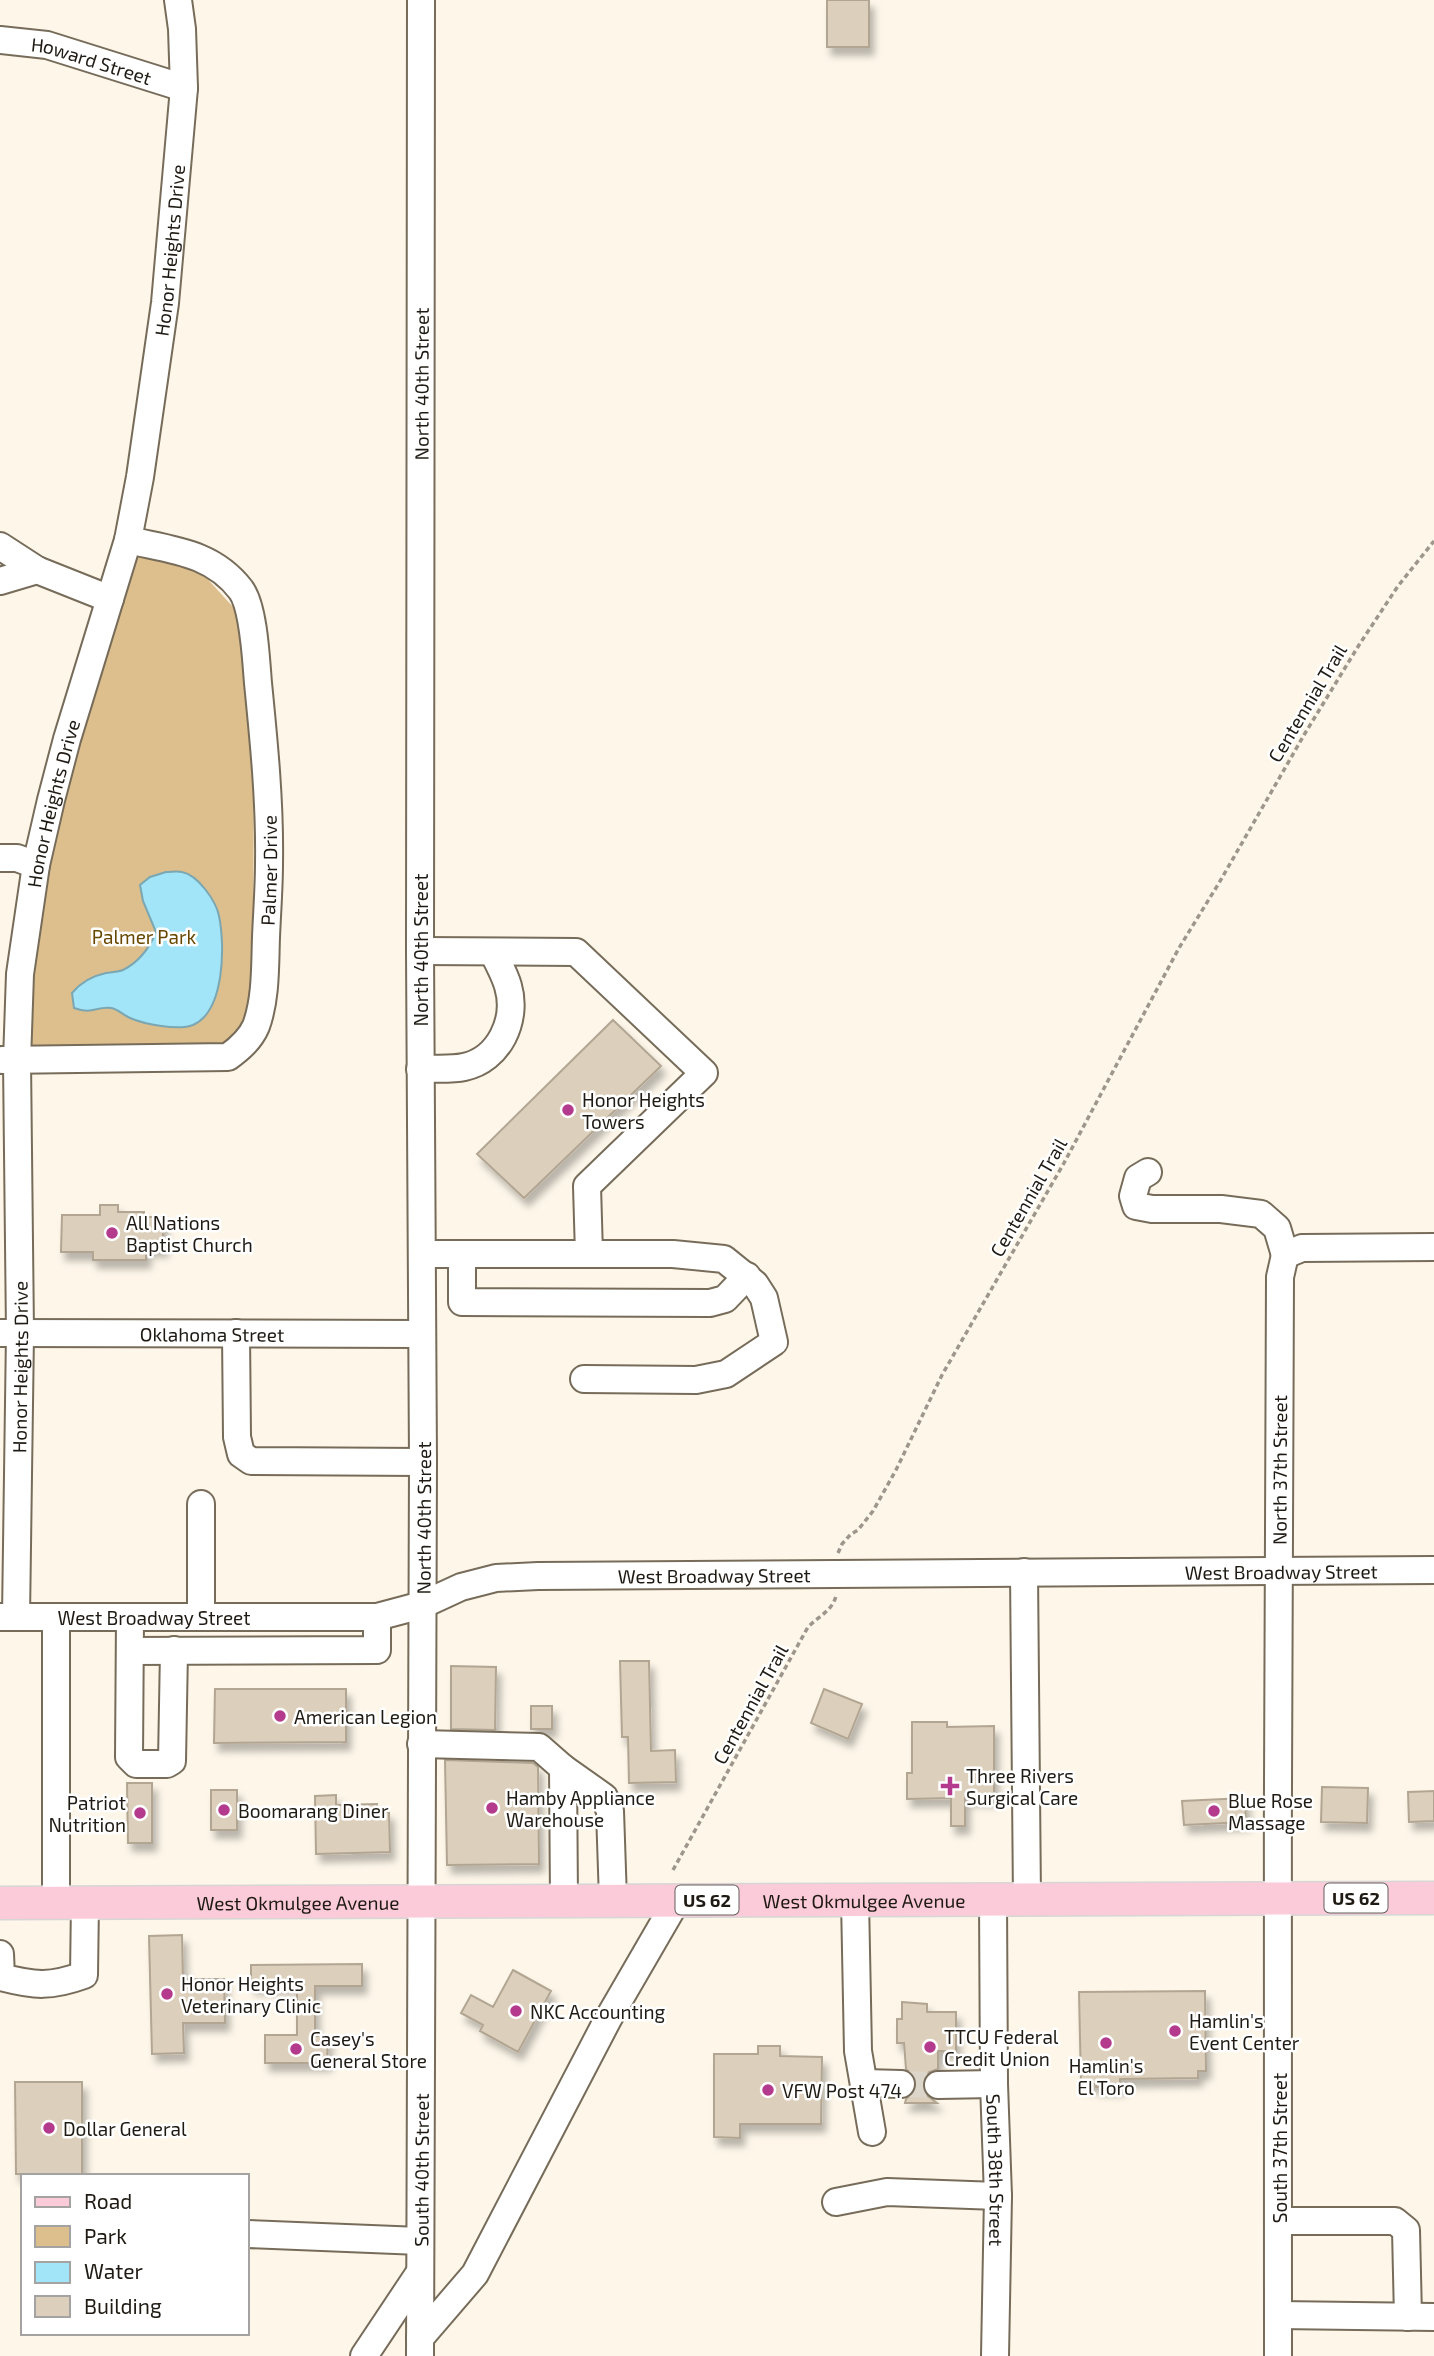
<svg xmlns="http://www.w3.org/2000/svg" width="1434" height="2356" font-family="'Exo 2',sans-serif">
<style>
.green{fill:#dcbf8c}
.water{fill:#a2e4f8;stroke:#7ba7b3;stroke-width:2}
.building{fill:#dcd0bc;stroke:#b2a693;stroke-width:2;filter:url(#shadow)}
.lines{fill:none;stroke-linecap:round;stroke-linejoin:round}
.minor-tunnel{stroke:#dcd5c9;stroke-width:26;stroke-dasharray:26 13;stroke-linecap:butt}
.minor-casing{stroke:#776c5a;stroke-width:30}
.major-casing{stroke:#d7d6d5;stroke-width:35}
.path{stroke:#9c968c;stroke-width:3.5;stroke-dasharray:5 3.5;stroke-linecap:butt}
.minor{stroke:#fff;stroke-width:26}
.major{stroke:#fbcbda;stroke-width:32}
.poi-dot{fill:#b43a8d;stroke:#fff;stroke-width:2.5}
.labels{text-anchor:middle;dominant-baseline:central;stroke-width:5;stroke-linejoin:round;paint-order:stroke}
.shield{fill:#fff;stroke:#625f5a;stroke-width:2}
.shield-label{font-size:18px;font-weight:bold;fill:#1f1a13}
.street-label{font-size:19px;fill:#1f1a13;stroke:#fff}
.park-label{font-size:19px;fill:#684800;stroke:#fff}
.poi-label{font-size:19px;fill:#1f1a13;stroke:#fff;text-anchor:start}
</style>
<defs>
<filter id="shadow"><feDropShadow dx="4.5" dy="8" stdDeviation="3.5" flood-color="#0004"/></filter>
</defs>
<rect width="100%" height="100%" fill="#fdf6e9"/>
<path class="green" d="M133,552L157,555L202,573L235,609L254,731L253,1018L241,1035L203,1051L23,1050L28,967L51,840Z"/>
<path class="water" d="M166,872C171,872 178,871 182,872C198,875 216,901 219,916C225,945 225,1011 193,1025C178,1031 144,1024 130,1018C123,1015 118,1009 111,1008C96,1006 93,1015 74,1008L72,993C81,982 92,976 106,973C111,972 118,972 123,970C139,962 149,949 156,932L143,901L140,885L150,877Z"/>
<path class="building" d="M827,0H869V47H827Z
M613,1020L661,1066L524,1198L477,1154Z
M100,1205H118V1212H144V1217H163V1249L146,1248V1260H93V1252H61L62,1215H100Z
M620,1661H649L651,1751L675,1750L676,1782L629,1783L628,1737H622Z
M451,1666L496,1667L495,1730L451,1729Z
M215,1689H346V1742L214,1743Z
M824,1689L862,1704L848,1739L811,1723Z
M531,1706H552V1729H531Z
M912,1722H947V1727L994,1726V1798H965V1826H951V1798L907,1799V1773H912Z
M445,1760L533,1763L538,1767L539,1864L447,1865Z
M127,1783H152V1843H128Z
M1322,1787L1368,1788L1367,1823L1321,1822Z
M211,1790H237V1830H211Z
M1434,1791V1821L1409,1822L1408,1792Z
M336,1795V1805L377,1804V1812H389L390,1852L316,1854L315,1796Z
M1245,1798L1246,1822L1184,1825L1182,1801Z
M182,1935L183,1979H224L225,2023H183L184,2053L152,2054L149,1936Z
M362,1964V1986H315V2036H328L327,2063H265V2035H297V1986H251V1965Z
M513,1970L551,1991L518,2052L480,2031L483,2025L461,2013L471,1995L493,2007Z
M1205,1991L1206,2071H1198V2078L1120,2079V2087H1096V2084H1081L1079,1992Z
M902,2002L927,2004V2012H956V2051H938V2069L929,2072L924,2078L922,2085L925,2094L937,2103H905L906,2099L915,2092L917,2084L914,2076L906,2069L904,2043H897V2019H902Z
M758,2046H780V2056L822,2057L821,2124H740V2138L714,2137V2054H758Z
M15,2082H82V2174H16Z"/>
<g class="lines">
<path class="minor-tunnel" d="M901,2084L938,2085"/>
<defs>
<g id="minor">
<path id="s1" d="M0,40L47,45L184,88"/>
<path d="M0,546L37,570L110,599"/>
<path d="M0,581L37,570"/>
<path d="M0,858H17L36,865"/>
<path d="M420,951L576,952L704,1073L587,1186L589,1254"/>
<path id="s2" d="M2,1060L228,1057C239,1049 250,1040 256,1026C266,999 265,966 266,937C267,912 269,888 269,863C270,803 264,743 258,683C256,660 254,608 241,590C212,552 171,550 128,540"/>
<path d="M420,1069C434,1068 450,1070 464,1067C499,1060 518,1020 508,986C505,975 498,963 493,952"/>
<path d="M1148,1172L1138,1178L1133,1196L1136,1206L1152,1209H1221L1261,1214L1277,1228L1285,1255"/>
<path d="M422,1254H673L724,1259L755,1284L764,1298L774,1342L726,1374L696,1380L584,1379"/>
<path d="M462,1254V1302L710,1303L725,1299L747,1276"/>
<path d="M1285,1255L1302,1248L1434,1247"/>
<path id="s3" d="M0,1333L422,1334"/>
<path d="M236,1333L237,1437L241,1454L251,1461L423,1462"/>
<path d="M201,1504V1617"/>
<path d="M1024,1572L1027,1900"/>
<path id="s4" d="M0,1617H377L422,1605L461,1587L496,1578L538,1576L1434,1570"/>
<path id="s5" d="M16,1617L20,1333L17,1061L20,974L36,865L51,800L67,739L128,540L140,477L165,303L184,88L182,29L178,0"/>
<path d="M56,1618V1903"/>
<path d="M130,1618L129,1757L136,1764H167L172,1761L174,1650"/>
<path d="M130,1651L377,1650V1617"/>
<path d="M421,1744L539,1747L563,1768L604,1797L610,1811L613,1900"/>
<path d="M563,1768L564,1900"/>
<path d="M855,1900L858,2051L872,2132"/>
<path id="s6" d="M993,1900L994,2084L998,2196L995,2356"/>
<path d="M0,1954L1,1977C35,1986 51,1987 84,1975L85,1902"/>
<path d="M864,2083L901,2084"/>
<path d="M938,2085L994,2084"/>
<path d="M836,2202L887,2192L998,2196"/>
<path d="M1278,2221H1395L1406,2230L1408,2317"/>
<path d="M247,2234L420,2241"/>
<path d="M1278,2315L1434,2317"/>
<path d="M420,2338L475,2274L608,2019L677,1900"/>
<path d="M364,2356L420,2272"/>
<path id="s7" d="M420,2356L423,1462L420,951L421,0"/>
<path id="s8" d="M1278,2356C1278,1996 1277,1637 1280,1277L1285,1255"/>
</g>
<g id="major">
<path id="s9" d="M0,1903L1434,1898"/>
</g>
</defs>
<use href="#minor" class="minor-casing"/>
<use href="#major" class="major-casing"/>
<path class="path" d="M838,1553L842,1544L851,1534L858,1530L873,1511L896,1470L942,1375L1064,1163L1179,948L1219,883L1304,735L1359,645L1398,586L1434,541
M673,1870L808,1627C819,1616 832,1611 836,1596"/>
<use href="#minor" class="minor"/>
<use href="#major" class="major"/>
</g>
<g class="poi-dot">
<circle cx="568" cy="1110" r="7"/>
<circle cx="112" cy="1233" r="7"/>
<circle cx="280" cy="1716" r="7"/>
<path d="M946.5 1775.5h7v7h7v7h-7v7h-7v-7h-7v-7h7z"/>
<circle cx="492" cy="1808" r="7"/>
<circle cx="224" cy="1810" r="7"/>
<circle cx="1214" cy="1811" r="7"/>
<circle cx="140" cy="1813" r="7"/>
<circle cx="167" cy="1994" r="7"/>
<circle cx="516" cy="2011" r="7"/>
<circle cx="1175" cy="2031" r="7"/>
<circle cx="1106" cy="2043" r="7"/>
<circle cx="930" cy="2047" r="7"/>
<circle cx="296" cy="2049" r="7"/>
<circle cx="768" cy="2090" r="7"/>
<circle cx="49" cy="2128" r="7"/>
</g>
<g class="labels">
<g class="shield">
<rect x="1324.5" y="1883.5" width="63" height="29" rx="5"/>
<rect x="675.5" y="1885.5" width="63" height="29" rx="5"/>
</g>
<g class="shield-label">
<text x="1356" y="1898">US 62</text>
<text x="707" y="1900">US 62</text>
</g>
<g class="street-label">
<text stroke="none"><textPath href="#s1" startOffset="94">Howard Street</textPath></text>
<text stroke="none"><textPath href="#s5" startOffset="1384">Honor Heights Drive</textPath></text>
<text stroke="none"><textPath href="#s7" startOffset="1972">North 40th Street</textPath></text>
<text transform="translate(1307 703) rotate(-59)">Centennial Trail</text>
<text stroke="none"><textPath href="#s5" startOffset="817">Honor Heights Drive</textPath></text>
<text stroke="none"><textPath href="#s2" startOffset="425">Palmer Drive</textPath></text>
<text transform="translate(420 950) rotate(-90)">North 40th Street</text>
<text transform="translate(1028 1197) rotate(-60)">Centennial Trail</text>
<text stroke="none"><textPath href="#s3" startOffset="212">Oklahoma Street</textPath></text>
<text stroke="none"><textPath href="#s5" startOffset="250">Honor Heights Drive</textPath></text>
<text stroke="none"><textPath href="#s8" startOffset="886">North 37th Street</textPath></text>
<text stroke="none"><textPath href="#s7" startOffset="838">North 40th Street</textPath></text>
<text stroke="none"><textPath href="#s4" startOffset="1288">West Broadway Street</textPath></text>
<text stroke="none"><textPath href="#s4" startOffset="721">West Broadway Street</textPath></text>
<text stroke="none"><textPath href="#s4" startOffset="154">West Broadway Street</textPath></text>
<text transform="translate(750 1704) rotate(-61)">Centennial Trail</text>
<text stroke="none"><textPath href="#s9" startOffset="864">West Okmulgee Avenue</textPath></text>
<text stroke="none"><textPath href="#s9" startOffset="298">West Okmulgee Avenue</textPath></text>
<text transform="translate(1279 2148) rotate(-90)">South 37th Street</text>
<text stroke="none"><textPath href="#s7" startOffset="186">South 40th Street</textPath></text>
<text stroke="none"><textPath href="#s6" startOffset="270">South 38th Street</textPath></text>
</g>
<g class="park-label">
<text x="144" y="936">Palmer Park</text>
</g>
<g class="poi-label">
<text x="582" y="1099">Honor Heights<tspan x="582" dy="22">Towers</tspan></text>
<text x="126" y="1222">All Nations<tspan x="126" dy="22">Baptist Church</tspan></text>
<text x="294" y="1716">American Legion</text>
<text x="966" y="1775">Three Rivers<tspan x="966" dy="22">Surgical Care</tspan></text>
<text x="506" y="1797">Hamby Appliance<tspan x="506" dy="22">Warehouse</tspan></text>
<text x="1228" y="1800">Blue Rose<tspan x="1228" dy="22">Massage</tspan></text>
<text x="126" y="1802" text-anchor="end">Patriot<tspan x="126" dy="22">Nutrition</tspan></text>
<text x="238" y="1810">Boomarang Diner</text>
<text x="181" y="1983">Honor Heights<tspan x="181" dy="22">Veterinary Clinic</tspan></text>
<text x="530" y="2011">NKC Accounting</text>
<text x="1189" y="2020">Hamlin's<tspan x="1189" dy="22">Event Center</tspan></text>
<text x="944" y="2036">TTCU Federal<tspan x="944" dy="22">Credit Union</tspan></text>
<text x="310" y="2038">Casey's<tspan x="310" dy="22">General Store</tspan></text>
<text x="1106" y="2065" text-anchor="middle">Hamlin's<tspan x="1106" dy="22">El Toro</tspan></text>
<text x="782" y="2090">VFW Post 474</text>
<text x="63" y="2128">Dollar General</text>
</g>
</g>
<rect x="21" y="2174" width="228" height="161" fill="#ffffff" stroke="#a5a3a1" stroke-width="2"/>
<rect x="35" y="2197" width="35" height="10" fill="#fbcbda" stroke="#a5a3a1" stroke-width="2"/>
<text x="84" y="2209" font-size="21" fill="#1f1a13">Road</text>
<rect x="35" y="2226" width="35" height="21" fill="#dcbf8c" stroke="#a5a3a1" stroke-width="2"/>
<text x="84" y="2244" font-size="21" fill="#1f1a13">Park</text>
<rect x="35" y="2262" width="35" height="21" fill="#a2e4f8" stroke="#a5a3a1" stroke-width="2"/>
<text x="84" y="2279" font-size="21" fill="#1f1a13">Water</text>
<rect x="35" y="2296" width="35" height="21" fill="#dcd0bc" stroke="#a5a3a1" stroke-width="2"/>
<text x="84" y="2314" font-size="21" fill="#1f1a13">Building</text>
</svg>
